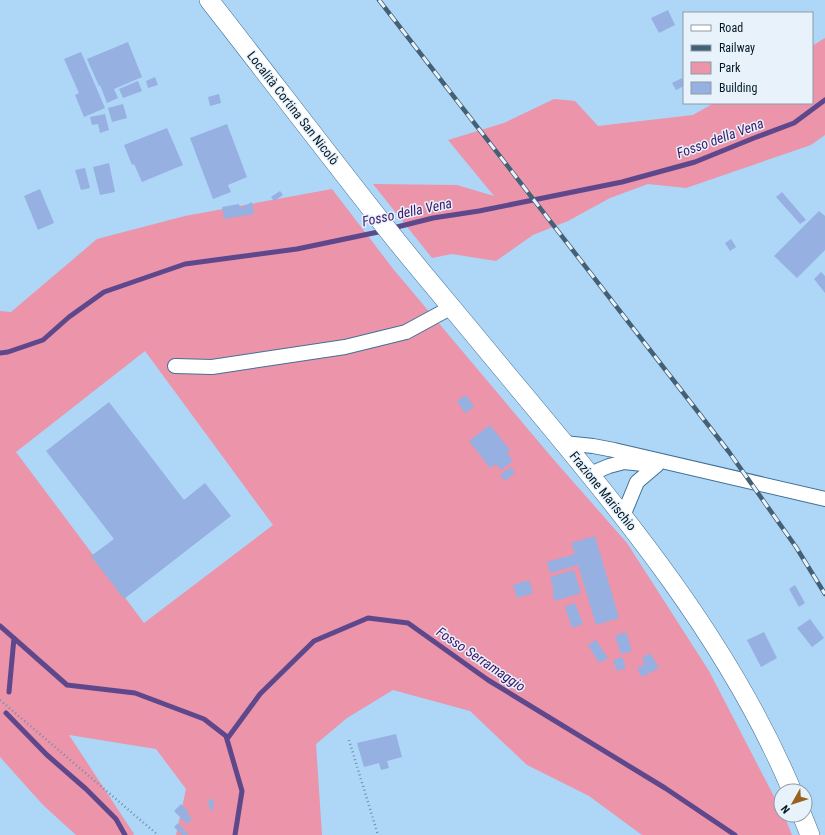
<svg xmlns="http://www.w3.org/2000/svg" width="825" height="835" font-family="'Roboto Condensed',sans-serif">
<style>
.green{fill:#eb94aa;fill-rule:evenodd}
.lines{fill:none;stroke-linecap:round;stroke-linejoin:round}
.stream{stroke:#5e488b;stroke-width:5}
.building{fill:#96b0e2}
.street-casing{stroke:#417196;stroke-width:16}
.secondary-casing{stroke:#417196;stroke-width:20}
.path{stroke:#6f8fa9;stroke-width:2.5;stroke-dasharray:1 3;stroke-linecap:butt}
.street{stroke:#fff;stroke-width:14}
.secondary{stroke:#fff;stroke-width:19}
.rail-casing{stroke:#446075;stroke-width:4.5}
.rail{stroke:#e8f2fb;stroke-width:3;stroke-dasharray:9;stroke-linecap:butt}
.labels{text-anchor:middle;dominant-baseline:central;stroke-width:3;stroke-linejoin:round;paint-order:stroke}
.street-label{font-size:13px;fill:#041826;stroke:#e8f2fb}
.water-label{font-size:14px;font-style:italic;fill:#411568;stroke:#e8f2fb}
</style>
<rect width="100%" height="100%" fill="#aed6f7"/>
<path class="green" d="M825,38V135L811,145L686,188L648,184L610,198L568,221L533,235L496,261L452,254L432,258L373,184L457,185L494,196L448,140L504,123L554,99L575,101L598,126L693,115L714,103H812V46Z
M332,189L394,270L554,460L627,543L709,671L781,810V815H784L792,835H642L589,796L527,765L470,711L393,690L347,718L316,744L322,835H176L186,789L156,749L69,735L134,834L133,835H76L43,805L0,757V311L11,312L97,239L185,216ZM145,351L273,525L144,623L16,452Z"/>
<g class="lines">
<path class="stream" d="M393,228L433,218L479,211L622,182L695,162L754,138L794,123L825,100
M0,353L8,352L43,340L69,317L104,292L185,264L297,249L383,231
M0,626L67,685L135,693L204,719L226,736L242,791L235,835
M9,692L14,638
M6,713L47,755L86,789L116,819L125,835
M227,739L260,694L314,641L368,618L408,623L488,680L665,788L735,835"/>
</g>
<path class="building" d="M668,10L675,25L659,33L651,18Z
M128,42L142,77L114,89L118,98L107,103L100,85L99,86L87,59Z
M81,52L105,108L84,117L75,95L79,93L64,59Z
M155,77L158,85L148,88L146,81Z
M682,78L684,86L676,90L672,83Z
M138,81L142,91L123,98L119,89Z
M219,94L221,103L210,106L208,97Z
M123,104L127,118L112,122L108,108Z
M105,114L109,130L100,133L98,124L92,125L90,117Z
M227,124L247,177L228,185L231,192L213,199L190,138Z
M167,128L183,165L142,182L134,164L132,165L124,145Z
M109,163L115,192L100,195L93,167Z
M85,168L90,188L81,190L75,170Z
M40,189L54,223L38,230L24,196Z
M280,191L283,195L274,201L271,197Z
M782,192L806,220L800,224L776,197Z
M252,202L254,214L224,219L222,207L239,204L240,208Z
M819,211L825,216V250L797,278L774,256Z
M731,239L736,247L730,251L725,243Z
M821,272L825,276V293L814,279Z
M466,395L474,407L465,413L457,401Z
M109,402L184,500L205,483L231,516L124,599L91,556L114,539L46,451Z
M490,425L510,450L507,453L513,461L501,470L496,464L490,468L469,441Z
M511,467L515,473L505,481L500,475Z
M595,536L619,618L596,625L578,565L550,573L547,562L575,554L571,543Z
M574,570L581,593L555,601L552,591L554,590L550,577Z
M529,580L533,593L517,598L513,585Z
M795,585L805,603L799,607L789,589Z
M575,603L583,624L572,628L565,607Z
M810,619L824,638L812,647L797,628Z
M626,632L632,651L621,654L615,636Z
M764,632L777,658L761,667L747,640Z
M596,640L608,658L599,663L588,645Z
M650,653L659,668L642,677L637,668L645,664L642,658Z
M622,657L626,668L617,671L613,660Z
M396,734L402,757L387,761L389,768L381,770L379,763L364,767L357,743Z
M213,799L214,809L210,810L208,800Z
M181,804L189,812L187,813L192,819L187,824L174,811Z
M178,823L188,834L187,835H182L174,827Z"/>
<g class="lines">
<defs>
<path id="street" d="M175,366L212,367L345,347L406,332L452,307
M564,443L593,446L614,450L825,499
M590,474L609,466L624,462L643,464
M623,516L637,482L657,465"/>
<path id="secondary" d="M209,0C270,78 330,157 391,234C422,273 455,311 486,349C600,487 722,624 792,791
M802,815L810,835"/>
</defs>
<use href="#street" class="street-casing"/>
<use href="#secondary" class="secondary-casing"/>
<path class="path" d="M0,700L158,835
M349,740L378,835"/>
<use href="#street" class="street"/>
<use href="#secondary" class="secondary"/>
<defs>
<path id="rail" d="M379,0L729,452L796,547L825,594"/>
</defs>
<use href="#rail" class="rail-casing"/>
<use href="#rail" class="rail"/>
</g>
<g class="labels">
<g class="street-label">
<text transform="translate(293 108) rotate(52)">Località Cortina San Nicolò</text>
<text transform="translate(603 491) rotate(51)">Frazione Marischio</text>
</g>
<g class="water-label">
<text transform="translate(720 138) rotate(-20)">Fosso della Vena</text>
<text transform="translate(407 212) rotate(-12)">Fosso della Vena</text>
<text transform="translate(481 659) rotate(34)">Fosso Serramaggio</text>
</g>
</g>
<rect x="683" y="12" width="130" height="92" fill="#e8f2fb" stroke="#8d9ba6"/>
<rect x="691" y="25" width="20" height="6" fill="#ffffff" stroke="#8d9ba6"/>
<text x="719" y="32" font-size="12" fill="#041826">Road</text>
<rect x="691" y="45" width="20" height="6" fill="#446075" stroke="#8d9ba6"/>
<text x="719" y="52" font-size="12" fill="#041826">Railway</text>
<rect x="691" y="62" width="20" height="12" fill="#eb94aa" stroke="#8d9ba6"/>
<text x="719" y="72" font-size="12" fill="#041826">Park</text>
<rect x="691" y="82" width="20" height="12" fill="#96b0e2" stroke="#8d9ba6"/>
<text x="719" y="92" font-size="12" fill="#041826">Building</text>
<g transform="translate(793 803) rotate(231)"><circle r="19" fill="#e8f2fb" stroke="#8d9ba6"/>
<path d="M0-3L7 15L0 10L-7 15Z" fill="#995f1e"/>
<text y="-6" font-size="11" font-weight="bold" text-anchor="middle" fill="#041826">N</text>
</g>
</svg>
